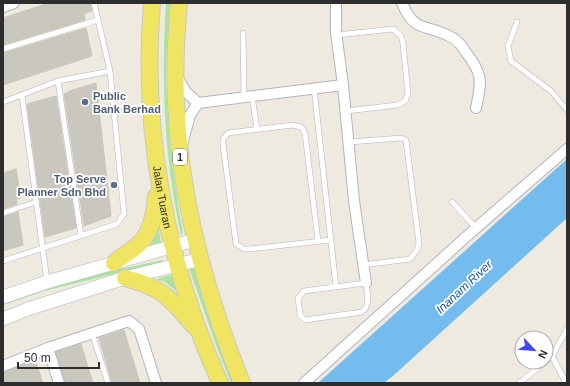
<svg xmlns="http://www.w3.org/2000/svg" width="570" height="386" font-family="Helvetica,sans-serif">
<style>
.green{fill:#aae49d}
.water{fill:#74bbee}
.building{fill:#cac8be;stroke:#cac6b9}
.lines{fill:none;stroke-linecap:round;stroke-linejoin:round}
.service-casing{stroke:#b3b3c0;stroke-width:6}
.minor-casing{stroke:#b3b3c0;stroke-width:12}
.tertiary-casing{stroke:#b3b3c0;stroke-width:14}
.primary-casing{stroke:#c8c8c8;stroke-width:18}
.service{stroke:#fff;stroke-width:5}
.minor{stroke:#fff;stroke-width:10}
.tertiary{stroke:#fff;stroke-width:13}
.primary{stroke:#f0e562;stroke-width:16}
.service-dot{fill:#5c6f8a;stroke:#fff;stroke-width:1.5}
.labels{text-anchor:middle;dominant-baseline:central;stroke-width:3.5;stroke-linejoin:round;paint-order:stroke}
.shield{fill:#fff;stroke:#6c6c6c;stroke-width:1}
.shield-label{font-size:10px;font-weight:bold;fill:#2d2d2d}
.service-label{font-size:11px;font-weight:bold;fill:#4e5e75;stroke:#fff;text-anchor:start}
.street-label{font-size:11px;fill:#2d2d2d;stroke:#fff}
.water-label{font-size:12px;font-style:italic;fill:#0e579f;stroke:#fff}
</style>
<rect width="100%" height="100%" fill="#eeeadf"/>
<path class="green" d="M166,3H171C160,80 170,158 183,234L181,235C164,158 161,81 166,3Z
M158,226L161,242L147,246Z
M162,260L163,262L44,291L3,305V295Z
M192,267L198,273L235,383H231L217,348L189,268Z
M173,274L177,292L165,282L156,279Z"/>
<path class="water" d="M567,159V218L394,375L384,383H318Z"/>
<path class="building" d="M49,3H90L92,11L84,14L85,20L3,45V18Z
M86,28L92,56L3,85V53Z
M96,83L111,216L84,226L64,94L69,92V91Z
M56,96L76,228L45,237L27,104Z
M16,169L21,198L16,199L17,204L3,209V173Z
M18,212L23,245L3,251V217Z
M124,330L140,383H112L99,338Z
M81,344L93,383H65L56,352Z
M35,360L43,383H3V372Z"/>
<g class="lines">
<defs>
<path id="service" d="M517,22L508,46L511,61L551,91L567,110
M243,33L244,97
M337,35L393,29L401,36L403,43L408,94L405,101L398,105L346,111
M3,49L98,20
M58,81L81,236
M314,88L336,287
M22,96L47,281
M252,96L257,129
M3,102L58,81L110,71
M349,142L401,138L406,140L419,243L417,250L410,259L363,265
M452,202L476,228
M3,213L36,202
M318,241L305,133L301,127L293,125L228,133L223,139V144L236,244L244,249H250L331,240
M3,261L117,224L124,214L110,71L94,3
M366,283C367,293 371,305 362,312L305,320L300,315L298,298L304,291Z
M92,333L108,383
M552,356L566,383
M546,361L552,356L567,329
M519,383L545,362"/>
<path id="minor" d="M336,3V32L343,85L354,201L366,283
M402,3C414,32 424,24 447,35C455,38 461,44 465,51C483,74 482,80 476,108
M3,7L14,3
M177,77L186,92L198,103L343,85
M183,141L190,115L198,103
M48,348L59,383
M3,366L48,348L129,321L139,329L156,383
M304,383L476,228L567,149"/>
<path id="tertiary" d="M3,297L47,282L195,240
M3,319L28,309L125,278L201,259"/>
<g id="primary">
<path id="s1" d="M152,3C141,134 167,264 220,383"/>
<path d="M179,3C165,137 192,259 242,383"/>
<path d="M114,263C122,256 134,250 141,242C152,230 155,211 156,196"/>
<path d="M125,278C164,288 169,298 195,327"/>
</g>
</defs>
<use href="#service" class="service-casing"/>
<use href="#minor" class="minor-casing"/>
<use href="#tertiary" class="tertiary-casing"/>
<use href="#primary" class="primary-casing"/>
<use href="#service" class="service"/>
<use href="#minor" class="minor"/>
<use href="#tertiary" class="tertiary"/>
<use href="#primary" class="primary"/>
</g>
<g class="service-dot">
<circle cx="85" cy="102" r="4"/>
<circle cx="114" cy="185" r="4"/>
</g>
<g class="labels">
<rect class="shield" x="173" y="149" width="14" height="16" rx="3"/>
<g class="shield-label">
<text x="180" y="157">1</text>
</g>
<g class="service-label">
<text x="93" y="96">Public<tspan x="93" dy="13">Bank Berhad</tspan></text>
<text x="106" y="179" text-anchor="end">Top Serve<tspan x="106" dy="13">Planner Sdn Bhd</tspan></text>
</g>
<g class="street-label">
<text stroke="none"><textPath href="#s1" startOffset="195">Jalan Tuaran</textPath></text>
</g>
<g class="water-label">
<text transform="translate(464 287) rotate(-43)">Inanam River</text>
</g>
</g>
<rect width="570" height="386" fill="none" stroke="#2d2d2d" stroke-width="8"/>
<g transform="translate(534 350) rotate(116)"><circle r="19" fill="#ffffff" stroke="#ababab"/>
<path d="M0-3L7 15L0 10L-7 15Z" fill="#4248f9"/>
<text y="-6" font-size="11" font-weight="bold" text-anchor="middle" fill="#2d2d2d">N</text>
</g>
<path d="M18 362v6h81v-6" fill="none" stroke="#2d2d2d" stroke-width="2"/>
<text x="24" y="362" font-size="12" fill="#2d2d2d" stroke="#ffffff" stroke-width="3" paint-order="stroke">50 m</text>
</svg>
